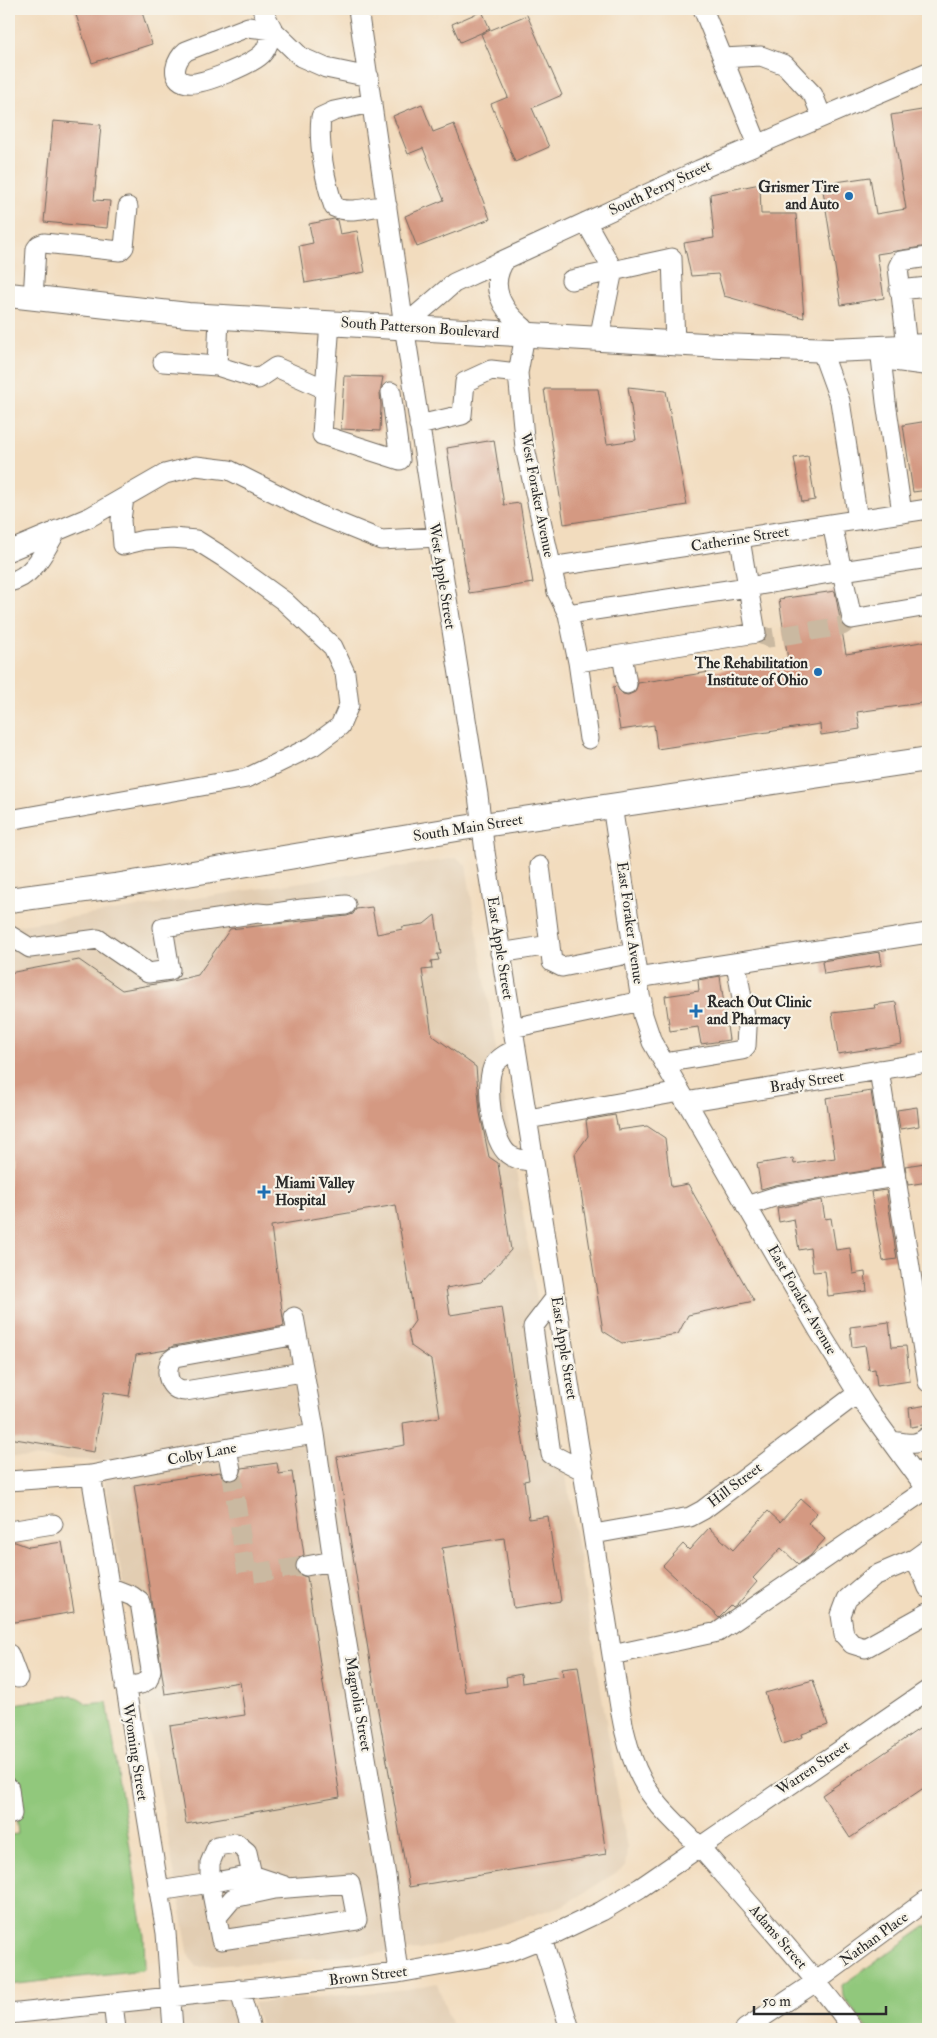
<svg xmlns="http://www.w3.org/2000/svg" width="937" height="2038" font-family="'IM FELL Double Pica',serif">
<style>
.built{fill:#e2cdb2}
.green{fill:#91c87b;stroke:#5e7a53}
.building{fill:#d49982}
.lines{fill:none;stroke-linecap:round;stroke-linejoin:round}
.minor-tunnel{stroke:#cab9a1;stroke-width:19;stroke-dasharray:19 9;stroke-linecap:butt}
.minor-casing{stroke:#71695e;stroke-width:21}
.major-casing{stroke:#71695e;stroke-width:26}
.minor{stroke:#fff;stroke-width:19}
.major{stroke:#fff;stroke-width:24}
.poi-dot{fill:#1f6fb2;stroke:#f7f3e8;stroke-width:2}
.labels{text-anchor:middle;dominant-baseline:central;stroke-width:4.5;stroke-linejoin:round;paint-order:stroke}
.poi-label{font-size:15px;font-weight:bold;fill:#2b2b2b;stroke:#f7f3e8;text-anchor:end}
.street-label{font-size:15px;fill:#2b2b2b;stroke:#f7f3e8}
</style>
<rect width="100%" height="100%" fill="#f7f3e8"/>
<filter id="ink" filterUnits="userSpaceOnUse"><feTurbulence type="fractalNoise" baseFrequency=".02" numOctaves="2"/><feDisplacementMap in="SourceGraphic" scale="10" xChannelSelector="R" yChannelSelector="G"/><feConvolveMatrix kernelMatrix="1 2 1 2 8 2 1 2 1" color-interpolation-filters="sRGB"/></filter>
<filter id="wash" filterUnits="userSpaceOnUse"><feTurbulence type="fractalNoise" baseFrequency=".0096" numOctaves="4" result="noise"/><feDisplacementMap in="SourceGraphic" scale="20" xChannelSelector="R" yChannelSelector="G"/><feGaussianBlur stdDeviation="1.12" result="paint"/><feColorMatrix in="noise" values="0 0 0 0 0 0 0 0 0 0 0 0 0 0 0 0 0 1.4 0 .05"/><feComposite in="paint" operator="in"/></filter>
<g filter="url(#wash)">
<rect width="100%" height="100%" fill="#f2dcbe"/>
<path class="built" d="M457,858L466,865L627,1849L625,1867L564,1905L456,1940L420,1950L197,1967L189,1956L101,1461L9,1456V927Z
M437,1983L453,2029H261L253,2003L409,1989Z
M235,1997L244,2029H177L179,2005Z
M163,2006L161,2029H9V2022Z"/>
<path class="green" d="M72,1695L87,1704L107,1702L144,1936L145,1967L143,1970L9,1985V1835L18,1834L9,1751V1705Z
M928,1925V2029H868L843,1996L842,1985Z"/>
<g id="blocks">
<path class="building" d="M74,9H141L152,44L92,63Z
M482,11L490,29L460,42L452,24Z
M527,15L562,95L532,108L549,147L515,162L491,104L508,97L481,34Z
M422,104L433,132L454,124L490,219L417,247L405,216L444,200L423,148L408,154L393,116Z
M928,109V246L877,254L884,298L841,305L822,184L870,177L876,214L906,209L891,115Z
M53,121L101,125L94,200L110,201L107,228L44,222Z
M760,184L761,214H796L804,318L724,296L718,274L691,276L684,243L714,238L710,194Z
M334,219L337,220L340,234L357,231L365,272L305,283L299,246L313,243L309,224Z
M344,376L383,377L380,393L381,406L380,431L341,429Z
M628,387L666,391L687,505L564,524L544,389H598L607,444L636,440Z
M928,421V490L913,492L903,425Z
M494,440L504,505L520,503L533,583L469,593L447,448Z
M808,456L815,500L802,502L794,458Z
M835,591L846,654L928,641V702L857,712L860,729L821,735L820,724L657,749L654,725L620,730L613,687L616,686L623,694L628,695L635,692L638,683L788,660L779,599Z
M372,907L377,934L403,929L402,927L424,924L435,915L441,954H437L439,960L431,961L432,969L422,970L432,1035L476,1067L480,1113L489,1157L498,1163L511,1250L481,1282L446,1288L450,1315L502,1307L529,1480L524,1481L529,1519L548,1516L561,1601L514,1608L504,1538L442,1548L465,1692L507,1686L506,1677L521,1674L522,1683L563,1676L562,1668L578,1666L606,1854L409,1887L376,1699L337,1457L405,1445L403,1423L440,1417L431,1360L411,1346L408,1331L415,1321L396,1205L271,1226L284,1326L173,1346L166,1350L136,1355L129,1396L104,1392L94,1452L9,1438V973L79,960L122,990L172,981L198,975L230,929L347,916L353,914L356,909Z
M880,952L882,965L824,974L822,961Z
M720,976L729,1040L701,1044L698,1027L670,1031L665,996L699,991L698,980Z
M896,1002L902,1044L838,1054L832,1013L875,1008L874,1005Z
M871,1091L883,1168L775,1185L761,1189L757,1164L793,1158L794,1164L835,1158L826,1098Z
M917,1107L919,1126L900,1129L897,1110Z
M615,1115L618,1130L647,1126L665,1138L671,1187L688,1184L754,1301L688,1315L678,1334L622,1343L603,1331L575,1154L588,1136L586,1120Z
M925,1163L928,1182L908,1185L905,1166Z
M886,1190L897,1259L883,1261L871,1192Z
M822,1200L825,1219L831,1218L836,1250L850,1248L853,1274L865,1272L867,1291L828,1296L825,1271L813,1272L810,1248L799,1250L794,1219L779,1222L777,1208Z
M889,1322L892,1347L906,1346L910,1381L877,1386L875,1369L869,1370L865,1345L852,1347L850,1327Z
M928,1405V1424L911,1427L909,1408Z
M277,1463L279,1474L292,1472L304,1555L298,1558L295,1568L298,1574L307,1577L340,1797L186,1824L170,1726L245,1715L240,1682L165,1694L134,1485L220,1472L223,1478L233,1481L239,1478L242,1468Z
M801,1499L817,1513L808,1523L825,1539L810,1556L798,1564L781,1548L753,1578L757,1582L736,1606L733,1608L731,1606L719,1618L663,1566L683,1544L689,1550L709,1528L733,1550L768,1511L780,1522Z
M9,1542H15L29,1547L62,1542L74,1612L9,1623Z
M813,1680L828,1725L802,1734L803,1737L782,1744L765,1693Z
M928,1723V1785L850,1838L822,1795Z"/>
</g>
</g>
<g filter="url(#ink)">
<use href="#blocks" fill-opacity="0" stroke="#71695e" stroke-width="1"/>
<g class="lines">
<path class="minor-tunnel" d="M756,633L769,638L842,626L852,619
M231,1470L247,1574L306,1566"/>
<defs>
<path id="minor" d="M262,9L273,30L301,57L326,68L369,77
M358,9L404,326L478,795L485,852L612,1655C619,1697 622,1743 642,1780C656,1808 684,1829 704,1852C755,1910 807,1967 853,2029
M703,9L758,145
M248,27L273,30C270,38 268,48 262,54C252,64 201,86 187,83C168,79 176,59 186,51Z
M723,58L761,56L785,65L813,95L822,117
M372,103L334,111L321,117C318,143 325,182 334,207C348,214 371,207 387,205
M586,222L613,270L599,339
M506,259C487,285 502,310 524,328L525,335L518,373L525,448L557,592L568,614L748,587L756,633L578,662
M571,280L672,258L675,344
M899,290L928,287
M33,298L36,249L39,245L44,243L120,251L124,247L128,207
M219,317L217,366L258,379L276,367L325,389L322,435L400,460L391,392
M404,326L454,283L699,170L928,72
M907,347L898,267L901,261L928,257
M821,349L840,401L858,520
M881,357L886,402L902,513
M163,362L217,366
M325,389L330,323
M419,425L462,415L465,382L491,370L518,373
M740,539L748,587L842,571L832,524
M9,551L90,517L165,474L196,466L229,470L317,514L381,540L437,537
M928,558L842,571L852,619L928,606
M551,567L928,509
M9,582C34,577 45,550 57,530
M568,614L578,662L589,739
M622,655L627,684
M612,805L643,1015L652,1042L819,1331L865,1405L928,1491
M9,820L247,778L313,746L340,726L349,705L345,673L333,647L284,601L223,557L196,540L172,538L144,540L123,545L121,520L124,498
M540,866L552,962L562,967L633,953
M9,935L30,948L98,939L148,973L170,970L163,927L258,913L269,914L302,909L346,905
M500,953L550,945
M637,978L928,933
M512,1028L642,1001
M516,1049C508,1053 499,1057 494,1065C484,1082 492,1141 508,1154C515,1160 526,1160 534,1162
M664,1063L742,1050L746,1046L747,1028L736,963
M879,1070L928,1382
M685,1102L928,1062
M528,1119L680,1092
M746,1206L777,1196L895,1177
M556,1297L533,1327L551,1454L584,1471
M294,1317L315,1434L333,1561L386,1876L398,1973
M297,1335L175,1357L170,1361C165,1375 169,1390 185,1391L302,1372
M892,1441C906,1443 917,1447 928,1436
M227,1449L231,1470
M91,1475L166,1933L173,2029
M9,1481L91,1475L240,1446L315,1434
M9,1531L53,1524
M594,1534L690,1517L703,1510L858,1393
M928,1549L914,1559L874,1576L847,1599L841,1615L844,1635L852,1644L865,1648L928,1613
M914,1559L924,1578L928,1588
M306,1566L333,1561
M109,1587L132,1596L140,1602L151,1670L148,1680L141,1684L125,1687
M9,1654L18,1678
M612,1655L718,1632L927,1489
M9,1788L12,1814H9
M252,1875L247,1852L236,1843L217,1846L210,1863V1883L252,1875L285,1886
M159,1891L210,1883L221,1940L357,1920L350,1883L275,1889L233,1898L217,1917
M542,1939L570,2029
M239,1989L251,2029
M113,2003L116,2029
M9,2014L398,1973L483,1958L511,1951L556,1933L602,1911L640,1888L928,1690
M745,2029L817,1981L928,1899"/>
<path id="major" d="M9,295L188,315L721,346L832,350L928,346
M890,358L928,363
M9,900L115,886L463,828L928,759"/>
</defs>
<use href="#minor" class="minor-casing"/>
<use href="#major" class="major-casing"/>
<use href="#minor" class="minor"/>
<use href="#major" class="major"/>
</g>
</g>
<g class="poi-dot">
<circle cx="849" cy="196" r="5"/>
<circle cx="818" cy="672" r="5"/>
<path d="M693.5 1003.5h5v5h5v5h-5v5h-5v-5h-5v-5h5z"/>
<path d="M261.5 1184.5h5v5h5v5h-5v5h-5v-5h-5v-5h5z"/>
</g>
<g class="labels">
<g class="poi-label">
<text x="839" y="187">Grismer Tire<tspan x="839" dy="17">and Auto</tspan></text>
<text x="808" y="663">The Rehabilitation<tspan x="808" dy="17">Institute of Ohio</tspan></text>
<text x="707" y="1002" text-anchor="start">Reach Out Clinic<tspan x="707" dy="17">and Pharmacy</tspan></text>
<text x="275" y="1183" text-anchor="start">Miami Valley<tspan x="275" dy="17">Hospital</tspan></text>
</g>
<g class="street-label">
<text transform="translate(660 188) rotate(-25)">South Perry Street</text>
<text transform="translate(420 328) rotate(4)">South Patterson Boulevard</text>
<text transform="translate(537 495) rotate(79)">West Foraker Avenue</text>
<text transform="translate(740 539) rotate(-9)">Catherine Street</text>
<text transform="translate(442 576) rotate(81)">West Apple Street</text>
<text transform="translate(468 828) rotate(-9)">South Main Street</text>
<text transform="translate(630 923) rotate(82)">East Foraker Avenue</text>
<text transform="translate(500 948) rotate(81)">East Apple Street</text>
<text transform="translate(807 1082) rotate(-9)">Brady Street</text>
<text transform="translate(802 1300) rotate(60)">East Foraker Avenue</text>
<text transform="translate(564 1348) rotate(81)">East Apple Street</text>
<text transform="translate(202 1454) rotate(-11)">Colby Lane</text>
<text transform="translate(735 1485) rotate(-37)">Hill Street</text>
<text transform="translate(358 1704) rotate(80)">Magnolia Street</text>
<text transform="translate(135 1752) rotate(81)">Wyoming Street</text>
<text transform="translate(813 1768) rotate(-34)">Warren Street</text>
<text transform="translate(778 1937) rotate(49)">Adams Street</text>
<text transform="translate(874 1939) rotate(-36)">Nathan Place</text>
<text transform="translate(368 1976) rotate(-7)">Brown Street</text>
</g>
</g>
<rect width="937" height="2038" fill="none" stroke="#f7f3e8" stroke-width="30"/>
<path d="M754 2006v8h132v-8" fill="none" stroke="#2b2b2b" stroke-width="2.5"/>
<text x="762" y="2006" font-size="15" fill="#2b2b2b" stroke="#f7f3e8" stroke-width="4" paint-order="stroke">50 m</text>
</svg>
